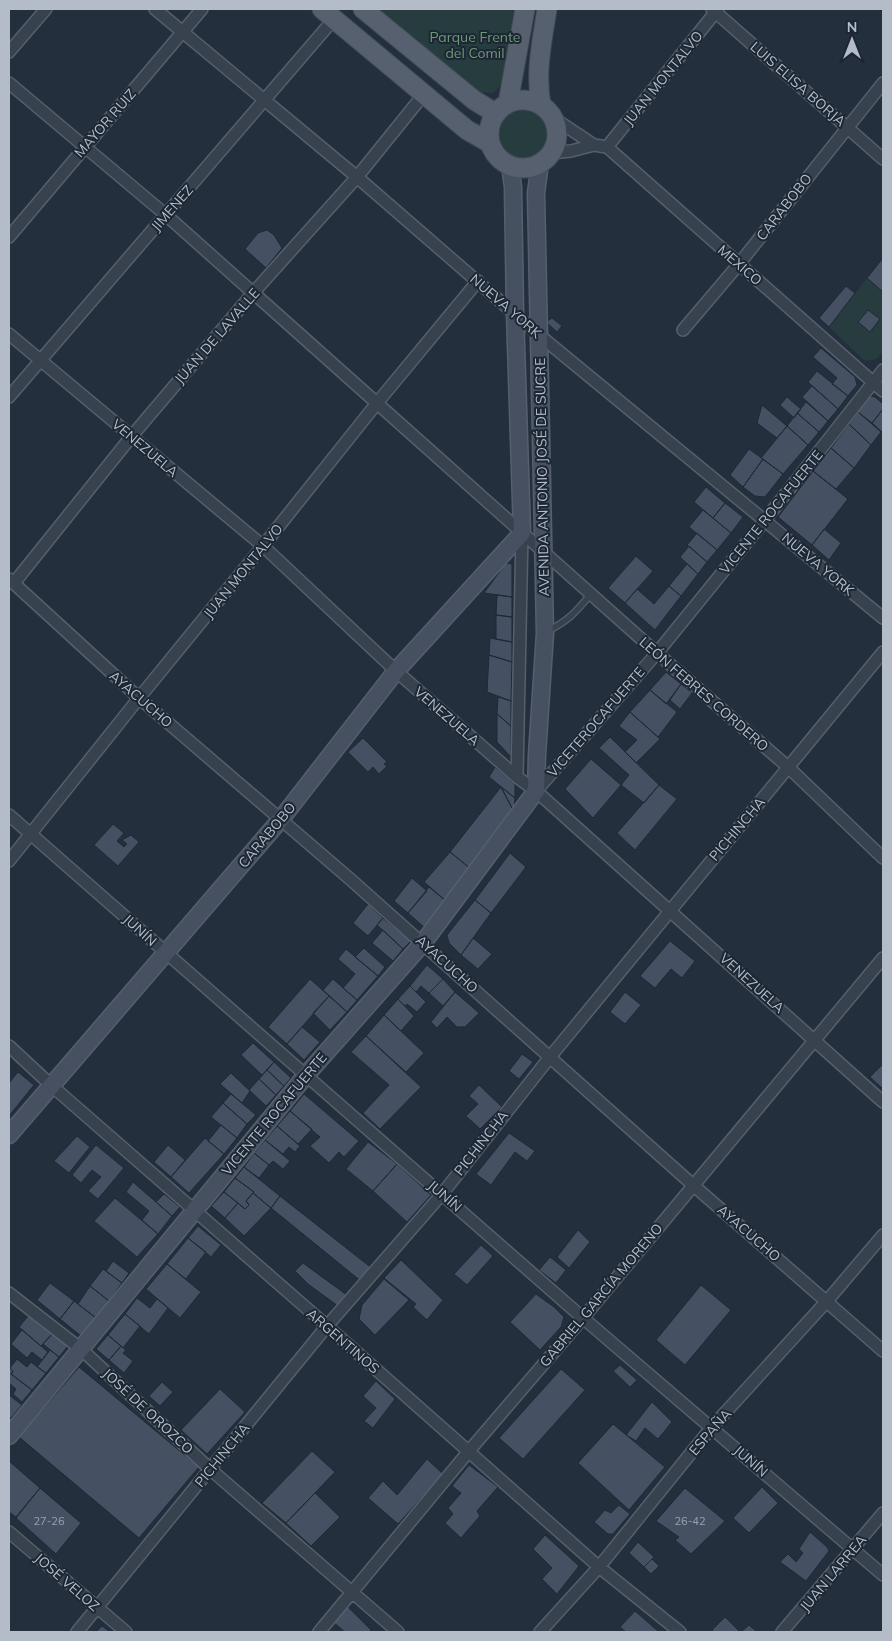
<svg xmlns="http://www.w3.org/2000/svg" width="892" height="1641" font-family="Mulish,sans-serif">
<style>
.green{fill:#263c3f}
.building{fill:#455162;stroke:#1f2835}
.lines{fill:none;stroke-linecap:round;stroke-linejoin:round}
.service-casing{stroke:#565f6c;stroke-width:8}
.minor-casing{stroke:#565f6c;stroke-width:14}
.secondary-casing{stroke:#565f6c;stroke-width:19}
.primary-casing{stroke:#414a57;stroke-width:21}
.service{stroke:#38414e;stroke-width:5.5}
.minor{stroke:#38414e;stroke-width:11}
.secondary{stroke:#465061;stroke-width:16}
.primary{stroke:#56606e;stroke-width:19}
.labels{text-anchor:middle;dominant-baseline:central;stroke-width:4;stroke-linejoin:round;paint-order:stroke}
.number-label{font-size:11px;fill:#98a1af}
.park-label{font-size:14px;fill:#6b9a76;stroke:#1d2633}
.street-label{font-size:14px;fill:#b4bcc9;stroke:#1d2633}
</style>
<rect width="100%" height="100%" fill="#242f3e"/>
<path class="green" d="M375,9H515C512,33 513,77 493,93L476,92Z
M499 134a24 24 0 1 1 48 0a24 24 0 1 1-48 0Z
M867,278L883,292V351L877,359L865,361L829,327Z"/>
<path class="building" d="M267,230L274,235L282,248L266,268L245,249L258,233Z
M883,258V292L867,278Z
M846,286L855,293L829,327L819,318Z
M868,310L880,319L870,332L858,322Z
M552,318L562,326L557,332L546,322Z
M821,348L855,377L857,385L848,396L832,384L837,378L813,357Z
M817,371L848,396L838,409L808,382Z
M812,386L838,409L828,421L802,397Z
M870,396L875,397L883,404V409L872,423L858,412Z
M787,397L801,409L794,418L780,405Z
M806,402L828,421L819,432L797,413Z
M762,405L787,426L777,438L757,423Z
M883,409V431L882,432L872,423Z
M858,412L881,432L871,445L849,424Z
M797,413L819,432L808,445L787,426Z
M849,424L871,445L854,468L831,448Z
M787,426L808,445L783,474L761,458Z
M831,448L854,468L836,489L813,471Z
M749,449L763,459L743,487L730,475Z
M763,459L783,474L765,497L755,496L743,487Z
M813,471L848,499L812,545L778,517Z
M706,487L725,503L713,518L694,502Z
M725,503L743,517L731,533L713,518Z
M703,510L731,533L717,550L689,527Z
M824,529L841,543L829,560L812,545Z
M697,533L717,550L707,562L687,545Z
M689,546L707,562L698,574L680,557Z
M636,556L653,571L625,603L608,588Z
M506,563L512,564V597L484,593Z
M687,564L698,574L681,596L669,586Z
M669,586L681,596L655,630L625,603L637,589L654,604Z
M497,595L512,597V617L496,615Z
M496,615L512,617V642L496,639Z
M490,638L512,642V662L489,655Z
M489,655L512,662L511,701L487,692Z
M666,672L681,684L666,704L650,690Z
M681,684L692,693L680,709L670,700Z
M650,690L677,712L658,737L630,712Z
M498,697L511,701V726L497,714Z
M630,712L660,739L636,763L625,752L637,740L619,726Z
M497,714L511,726V757L497,742Z
M610,737L659,785L644,803L621,785L629,775L599,748Z
M363,738L387,762L384,764L387,766L379,774L373,767L368,772L348,752Z
M591,759L621,785L593,818L565,789Z
M495,767L515,784V798L489,777Z
M659,785L677,799L635,850L617,833Z
M501,787L514,812L471,869L450,852Z
M501,787L515,798L514,812Z
M113,824L124,833L117,841L124,847L127,844L122,840L131,835L139,842L118,866L94,845Z
M450,852L471,869L446,901L424,882Z
M510,853L526,867L491,913L475,900Z
M412,878L427,891L408,913L394,901Z
M429,887L446,901L425,928L408,913Z
M475,900L491,913L461,955L449,943L447,935Z
M368,904L383,918L368,936L353,923Z
M383,918L411,941L403,949L377,925Z
M383,930L403,949L393,961L372,943Z
M473,938L492,954L478,969L461,955Z
M670,941L695,961L682,978L671,969L655,988L640,976Z
M364,948L385,967L378,976L355,957Z
M346,949L378,976L357,1000L343,988L355,974L338,959Z
M427,965L443,979L429,993L421,986L416,992L410,986Z
M310,979L329,996L287,1044L268,1027Z
M333,979L357,1000L347,1012L323,990Z
M443,979L455,992L443,1006L429,993Z
M410,986L426,1002L417,1012L407,1004L405,1006L398,999Z
M455,992L479,1013L465,1027H457L447,1017L437,1028L431,1022Z
M625,992L641,1005L625,1024L610,1012Z
M329,996L347,1012L330,1030L313,1013Z
M398,999L414,1016L401,1031L384,1015Z
M384,1015L424,1053L406,1072L366,1036Z
M302,1027L320,1042L304,1060L287,1044Z
M366,1036L421,1087L380,1129L363,1113L389,1085L351,1052Z
M253,1043L274,1062L262,1075L241,1055Z
M522,1054L533,1062L519,1079L509,1071Z
M274,1062L291,1078L284,1086L267,1070Z
M883,1064V1089L870,1077Z
M267,1070L284,1086L276,1095L259,1079Z
M18,1072L34,1085L9,1116V1083Z
M231,1073L250,1091L242,1103L220,1084Z
M259,1079L276,1095L266,1106L249,1090Z
M479,1085L502,1107L480,1129L466,1116L478,1104L469,1096Z
M231,1094L256,1115L247,1124L223,1103Z
M304,1094L359,1141L344,1157L339,1152L329,1163L310,1146L320,1137L290,1111Z
M223,1103L247,1124L237,1138L211,1117Z
M290,1111L312,1129L298,1144L277,1126Z
M221,1125L237,1138L224,1154L208,1141Z
M277,1126L300,1146L295,1152L289,1147L283,1154L265,1140Z
M509,1133L535,1151L527,1161L515,1152L491,1185L476,1174Z
M77,1136L90,1147L69,1173L54,1161Z
M205,1138L224,1154L189,1193L171,1177Z
M265,1140L290,1161L283,1169L273,1161L269,1165L254,1153Z
M368,1142L397,1164L373,1191L346,1169Z
M96,1145L124,1168L98,1199L88,1191L101,1177L92,1170L81,1183L72,1175Z
M168,1145L185,1160L171,1177L154,1162Z
M254,1153L269,1165L259,1178L244,1167Z
M397,1164L431,1195L407,1222L373,1191Z
M244,1167L280,1196L271,1208L253,1193L254,1192L235,1178Z
M235,1178L254,1192L246,1201L249,1205L245,1209L224,1192Z
M133,1182L172,1216L158,1234L142,1220L149,1211L126,1192Z
M224,1192L238,1203L225,1218L211,1206Z
M253,1193L271,1208L244,1236L225,1218L238,1203L245,1209L249,1205L246,1201Z
M164,1194L180,1207L172,1216L156,1202Z
M280,1196L373,1269L362,1282L271,1208Z
M115,1198L158,1234L137,1257L94,1221Z
M198,1226L221,1245L211,1257L188,1238Z
M578,1230L590,1242L569,1268L557,1257Z
M188,1238L206,1252L186,1279L167,1264Z
M481,1245L493,1256L467,1285L454,1274Z
M550,1257L566,1270L556,1283L539,1270Z
M401,1260L443,1300L427,1320L413,1307L416,1304L384,1278Z
M113,1261L129,1273L122,1283L106,1271Z
M303,1263L351,1298L342,1309L308,1284L295,1271Z
M167,1264L201,1292L180,1318L146,1289Z
M103,1269L122,1283L109,1301L90,1286Z
M384,1279L409,1300L375,1335L359,1319L362,1305Z
M50,1283L74,1301L60,1319L37,1300Z
M701,1285L731,1310L685,1365L656,1340Z
M90,1286L109,1301L96,1318L78,1304Z
M536,1294L554,1307L564,1317L561,1327L540,1350L510,1322Z
M137,1298L150,1308L157,1299L168,1308L149,1334L125,1314Z
M74,1301L96,1318L81,1336L60,1319Z
M125,1314L140,1326L123,1348L108,1335Z
M29,1315L52,1334L41,1346L19,1327Z
M22,1330L48,1352L42,1360L32,1352L27,1358L11,1344Z
M52,1334L68,1346L59,1357L43,1344Z
M108,1335L121,1346L109,1360L96,1349Z
M121,1346L126,1350L123,1353L133,1361L124,1373L109,1360Z
M50,1350L59,1357L46,1373L37,1367Z
M17,1359L27,1367L31,1362L46,1373L32,1390L11,1374L13,1371L10,1368Z
M620,1365L637,1380L630,1387L613,1371Z
M9,1367L13,1371L11,1374L32,1390L22,1402L13,1394L16,1389L9,1383Z
M79,1367L199,1467L139,1538L19,1437Z
M561,1369L585,1390L523,1459L499,1438Z
M376,1381L395,1399L373,1428L364,1421L376,1408L363,1396Z
M162,1382L173,1392L160,1406L149,1396Z
M220,1389L245,1412L207,1454L181,1430Z
M9,1395L22,1405L11,1418L9,1416Z
M652,1402L672,1422L658,1439L645,1428L636,1441L626,1435Z
M613,1424L665,1467L629,1510L578,1463Z
M312,1451L335,1472L286,1523L262,1503Z
M427,1459L443,1474L398,1524L368,1498L383,1481L397,1495Z
M9,1461L40,1488L16,1517L9,1512Z
M469,1465L498,1487L477,1511L480,1516L461,1538L445,1523L453,1514L448,1508L461,1493L452,1486Z
M762,1487L778,1503L749,1533L733,1518Z
M40,1488L81,1523L56,1554L16,1518Z
M685,1488L725,1521L691,1554L675,1540L679,1537L656,1521Z
M315,1493L340,1517L311,1546L286,1523Z
M619,1505L630,1514L613,1534H608L594,1522L605,1510L611,1513Z
M810,1532L827,1547L829,1551L806,1581L780,1562L788,1554L796,1562L803,1553L799,1549Z
M545,1535L579,1566L557,1594L542,1579L552,1568L533,1549Z
M638,1542L654,1557L644,1567L629,1553Z
M652,1559L659,1566L651,1574L644,1567Z
M347,1606L371,1630L369,1632H345L333,1622Z
M635,1611L659,1632H626L620,1627Z
M725,1617L740,1632H714L712,1630Z
M749,1625L757,1632H741Z
M102,1626L110,1632H96Z"/>
<g class="lines">
<defs>
<path id="service" d="M546,632C568,621 575,613 591,594"/>
<path id="minor" d="M155,9L357,177L539,335L883,618
M712,9L883,159
M9,52L46,9
M9,83L166,215L657,653L788,767L883,858
M552,117L594,145
M607,147L718,9
M551,153L571,151L594,145L607,147L883,391
M9,237L202,9
M683,330L739,264L883,83
M9,334L263,546L396,671L517,777L536,791L883,1102
M9,397L334,19
M9,579L138,697L350,879L693,1185L883,1351
M14,583L131,437L253,293L357,177L424,94
M517,777L522,533
M536,791L657,653L765,520L883,370
M9,815L583,1318L883,1575
M9,861L139,698L263,546L377,403L478,281
M9,1046L52,1086L327,1326L599,1567L680,1632
M9,1293L81,1349L210,1469L398,1632
M9,1532L126,1632
M77,1632L327,1326L442,1194L550,1057L883,652
M319,1632L469,1451L583,1318L883,958
M540,1632L599,1567L712,1427L827,1301L883,1235
M782,1632L883,1513"/>
<path id="secondary" d="M9,1135L281,819L396,671L522,533L515,313L513,187L510,165
M9,1436L307,1074L423,943L536,791L537,755L545,633L536,193L540,163"/>
<path id="primary" d="M322,9L467,130L490,143
M363,9L474,100L495,113
M489 134a34 34 0 1 1 68 0a34 34 0 1 1-68 0Z
M508,103L525,9
M541,105C535,73 542,41 547,9"/>
</defs>
<use href="#service" class="service-casing"/>
<use href="#minor" class="minor-casing"/>
<use href="#secondary" class="secondary-casing"/>
<use href="#primary" class="primary-casing"/>
<use href="#service" class="service"/>
<use href="#minor" class="minor"/>
<use href="#secondary" class="secondary"/>
<use href="#primary" class="primary"/>
</g>
<g class="labels">
<g class="number-label">
<text x="49" y="1521">27-26</text>
<text x="690" y="1521">26-42</text>
</g>
<g class="park-label">
<text x="475" y="37">Parque Frente<tspan x="475" dy="16">del Comil</tspan></text>
</g>
<g class="street-label">
<text transform="translate(663 78) rotate(-51)">JUAN MONTALVO</text>
<text transform="translate(798 84) rotate(41)">LUIS ELISA BORJA</text>
<text transform="translate(105 123) rotate(-49)">MAYOR RUIZ</text>
<text transform="translate(784 207) rotate(-52)">CARABOBO</text>
<text transform="translate(172 208) rotate(-49)">JIMENEZ</text>
<text transform="translate(740 265) rotate(41)">MEXICO</text>
<text transform="translate(506 306) rotate(41)">NUEVA YORK</text>
<text transform="translate(217 336) rotate(-49)">JUAN DE LAVALLE</text>
<text transform="translate(145 448) rotate(40)">VENEZUELA</text>
<text transform="translate(542 477) rotate(-91)">AVENIDA ANTONIO JOSÉ DE SUCRE</text>
<text transform="translate(771 512) rotate(-51)">VICENTE ROCAFUERTE</text>
<text transform="translate(818 564) rotate(40)">NUEVA YORK</text>
<text transform="translate(243 571) rotate(-51)">JUAN MONTALVO</text>
<text transform="translate(704 694) rotate(41)">LEÓN FEBRES CORDERO</text>
<text transform="translate(141 699) rotate(41)">AYACUCHO</text>
<text transform="translate(447 716) rotate(41)">VENEZUELA</text>
<text transform="translate(596 722) rotate(-49)">VICETEROCAFUERTE</text>
<text transform="translate(737 829) rotate(-50)">PICHINCHA</text>
<text transform="translate(267 835) rotate(-50)">CARABOBO</text>
<text transform="translate(140 930) rotate(42)">JUNÍN</text>
<text transform="translate(447 964) rotate(42)">AYACUCHO</text>
<text transform="translate(752 983) rotate(42)">VENEZUELA</text>
<text transform="translate(274 1114) rotate(-50)">VICENTE ROCAFUERTE</text>
<text transform="translate(481 1143) rotate(-52)">PICHINCHA</text>
<text transform="translate(445 1196) rotate(41)">JUNÍN</text>
<text transform="translate(749 1233) rotate(41)">AYACUCHO</text>
<text transform="translate(601 1295) rotate(-50)">GABRIEL GARCÍA MORENO</text>
<text transform="translate(343 1341) rotate(41)">ARGENTINOS</text>
<text transform="translate(148 1411) rotate(43)">JOSÉ DE OROZCO</text>
<text transform="translate(710 1432) rotate(-49)">ESPAÑA</text>
<text transform="translate(222 1455) rotate(-51)">PICHINCHA</text>
<text transform="translate(751 1461) rotate(41)">JUNÍN</text>
<text transform="translate(833 1573) rotate(-50)">JUAN LARREA</text>
<text transform="translate(67 1582) rotate(41)">JOSÉ VELOZ</text>
</g>
</g>
<rect width="892" height="1641" fill="none" stroke="#b4bcc9" stroke-width="20"/>
<g transform="translate(852 40)" stroke="#1d2633" stroke-width="4" paint-order="stroke">
<path d="M0-4L9 19L0 12L-9 19Z" fill="#b4bcc9"/>
<text y="-8" font-size="14" font-weight="bold" text-anchor="middle" fill="#b4bcc9">N</text>
</g>
</svg>
